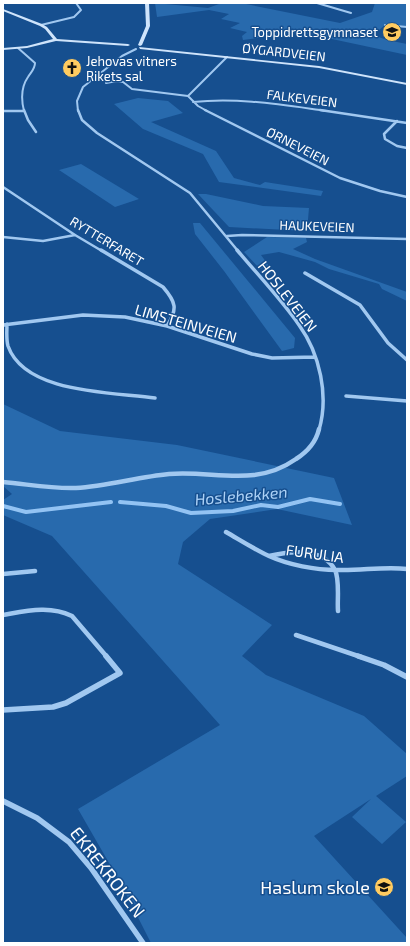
<svg xmlns="http://www.w3.org/2000/svg" width="410" height="946" font-family="'Exo 2',sans-serif">
<style>
.green{fill:#286aad}
.lines{fill:none;stroke-linecap:round;stroke-linejoin:round}
.stream{stroke:#93c3f3;stroke-width:4}
.street-far4{stroke:#a1c8f0;stroke-width:2}
.street-far3{stroke:#a1c8f0;stroke-width:2.5}
.street-far2{stroke:#a1c8f0;stroke-width:3.5}
.street-far1{stroke:#a1c8f0;stroke-width:4.5}
.street{stroke:#a1c8f0;stroke-width:5.5}
.secondary{fill:#cfe4fb;fill-rule:evenodd}
.labels{text-anchor:middle;dominant-baseline:central;stroke-width:3;stroke-linejoin:round;paint-order:stroke}
.far-poi-label{font-size:13px;fill:#fff;stroke:#164f8f;text-anchor:end}
.far-street-label{font-size:13px;fill:#fff;stroke:#164f8f}
.street-label{font-size:15px;fill:#fff;stroke:#164f8f}
.water-label{font-size:16px;font-style:italic;fill:#add2f7;stroke:#164f8f}
.near-street-label{font-size:18px;fill:#fff;stroke:#164f8f}
.near-poi-label{font-size:18px;fill:#fff;stroke:#164f8f;text-anchor:end}
</style>
<rect width="100%" height="100%" fill="#164f8f"/>
<path class="green" d="M155,3L208,8L219,4L217,3H241L340,23L372,12L375,3H407V27L385,25L373,35L387,40L407,44V55L299,32L243,40L242,36L247,32L230,28L240,23L221,19L229,14L209,10L157,17Z
M138,98L168,101L183,113L151,122L216,151L234,178L260,185L265,182L323,191L321,196L219,182L203,154L143,129L114,104Z
M81,164L139,199L115,207L59,170Z
M198,194H206L263,206L309,208L307,231L229,227Z
M193,223H200L295,338L294,348L282,351L224,271L195,234Z
M267,237L306,238L307,242L293,249L315,259L407,292V301L382,289L379,284L329,269L315,262L279,252L261,255L269,266L260,269L244,252Z
M3,404L60,431L177,445L334,478L352,525L277,509L210,519L183,542L178,564L272,625L242,656L266,675L364,716L407,754V776L376,796L406,822L382,844L352,817L371,799L314,836L407,938V943H151L120,882L78,809L220,725L52,536L3,515V500L12,494L3,486Z"/>
<g class="lines">
<path class="stream" d="M120,502L166,506L191,513L233,511L261,505L278,507L310,499L340,504
M3,506L26,512L111,502"/>
<path class="street-far4" d="M317,3L351,13
M41,25L74,17L81,10L76,3
M385,25L407,27
M18,48L35,63C35,69 31,72 28,77C21,87 21,99 24,111
M106,83L117,81L123,82L132,89L188,96
M193,102C238,97 283,105 327,111
M78,111L77,101L83,87L122,56L136,49
M207,111L198,106L188,96L227,57"/>
<path class="street-far3" d="M24,110L28,120L36,132
M78,110L82,120L97,133L190,193L238,251
M205,110L340,178L380,191L407,197
M320,110L407,123
M3,111H23
M397,121L384,134L385,139L397,146L407,148
M3,187L75,235L102,251
M227,236L242,235L407,239
M3,237L43,241L75,235"/>
<path class="street-far2" d="M101,250L163,287C176,302 178,309 167,326
M237,250C258,275 281,299 299,325C320,354 329,396 319,430
M305,273L360,305L388,343L407,360
M7,324C7,331 6,339 8,346C25,394 113,392 155,398
M3,325L83,315L125,317L167,326L252,354L272,358L315,357
M346,396L407,401"/>
<path class="street-far1" d="M3,482C27,484 51,489 76,488C107,486 138,477 169,474C214,470 255,488 296,459C307,452 316,442 319,429
M226,532C240,540 254,549 269,556C289,565 315,570 337,570C361,571 384,566 407,569
M269,556C289,551 323,547 335,570C340,580 337,600 338,611
M3,574L35,571
M3,615C26,611 50,605 72,616L107,657
M296,635L361,657"/>
<path class="street" d="M358,656L384,665L407,677
M3,710L53,707L66,703L120,673L106,656
M3,801L37,818L69,842L91,868L143,943"/>
<path class="secondary" d="M145,3H149L150,26L142,45L140,46L138,45L146,26Z
M3,9L42,24L47,27L57,39L128,44L130,45L128,46L56,41L27,48L3,50V48L27,46L53,39L45,29L40,26L3,11Z
M139,47L319,66L407,83V85L319,68L140,49Z"/>
</g>
<defs>
<symbol id="university-disc" viewBox="-11 -11 22 22"><circle r="9.5" fill="#ffcb60" stroke="#164f8f"/><path d="M0-5L7-2L0 1L-7-2ZM-4 1L0 2.5L4 1V4Q0 6-4 4Z" fill="#111"/></symbol>
<symbol id="church-disc" viewBox="-11 -11 22 22"><circle r="9.5" fill="#ffcb60" stroke="#164f8f"/><path d="M-1.2-6h2.4v3.5h3.3v2.4h-3.3V6h-2.4V-.1h-3.3v-2.4h3.3Z" fill="#111"/></symbol>
<symbol id="school-disc" viewBox="-11 -11 22 22"><circle r="9.5" fill="#ffcb60" stroke="#164f8f"/><path d="M0-5L7-2L0 1L-7-2ZM-4 1L0 2.5L4 1V4Q0 6-4 4Z" fill="#111"/></symbol>
</defs>
<g fill-rule="evenodd">
<use href="#university-disc" x="381" y="21" width="22" height="22"/>
<use href="#church-disc" x="61" y="57" width="22" height="22"/>
<use href="#school-disc" x="373" y="876" width="22" height="22"/>
</g>
<g class="labels">
<g class="far-poi-label">
<text x="378" y="32">Toppidrettsgymnaset</text>
<text x="86" y="61" text-anchor="start">Jehovas vitners<tspan x="86" dy="15">Rikets sal</tspan></text>
</g>
<g class="far-street-label">
<text transform="translate(284 52) rotate(6)">ØYGARDVEIEN</text>
<text transform="translate(302 98) rotate(7)">FALKEVEIEN</text>
<text transform="translate(298 146) rotate(27)">ØRNEVEIEN</text>
<text transform="translate(317 226) rotate(2)">HAUKEVEIEN</text>
<text transform="translate(107 241) rotate(31)">RYTTERFARET</text>
</g>
<g class="street-label">
<text transform="translate(288 296) rotate(52)">HOSLEVEIEN</text>
<text transform="translate(186 323) rotate(16)">LIMSTEINVEIEN</text>
<text transform="translate(315 553) rotate(8)">FURULIA</text>
</g>
<g class="water-label">
<text transform="translate(241 495) rotate(-5)">Hoslebekken</text>
</g>
<g class="near-street-label">
<text transform="translate(108 872) rotate(52)">EKREKROKEN</text>
</g>
<g class="near-poi-label">
<text x="370" y="887">Haslum skole</text>
</g>
</g>
<rect width="410" height="946" fill="none" stroke="#ffffff" stroke-width="8"/>
</svg>
